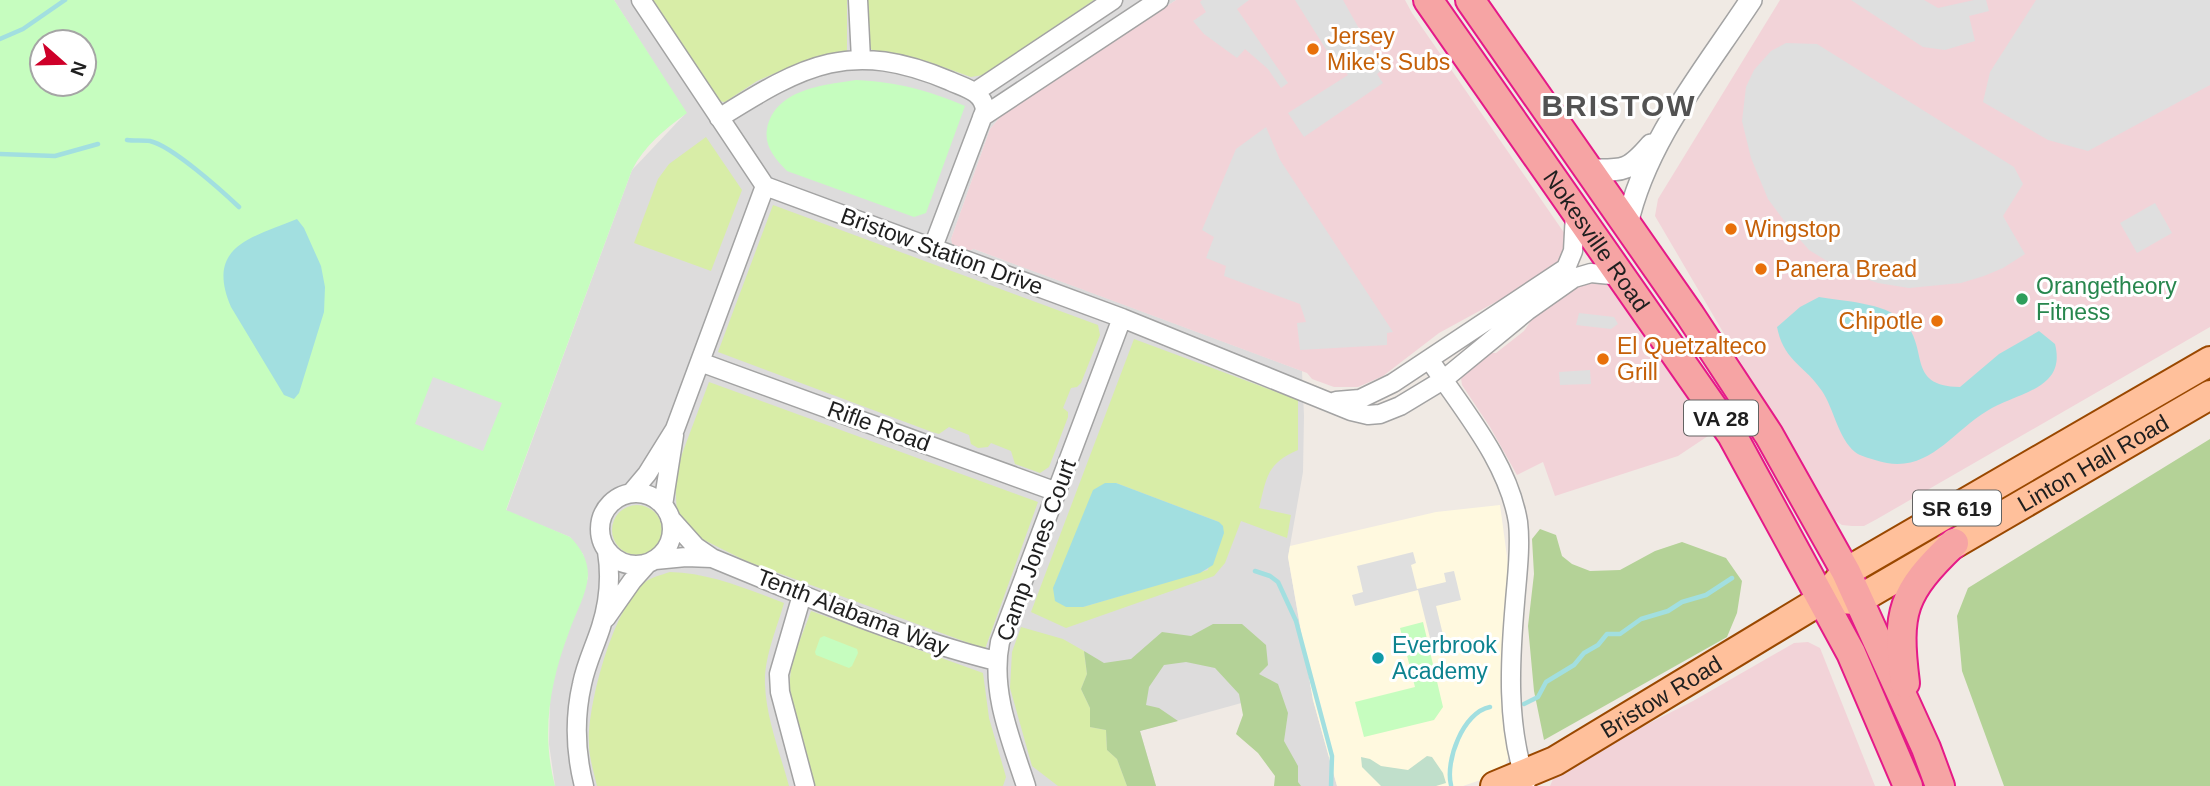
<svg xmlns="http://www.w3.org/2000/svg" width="2210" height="786" font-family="Helvetica,sans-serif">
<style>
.residential{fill:#dddcdc}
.commercial{fill:#f2d3d8}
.education{fill:#fff9df}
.grass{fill:#d8eda7;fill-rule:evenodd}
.forest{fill:#b4d297}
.wetland{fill:#c0dfcb}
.park{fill:#c6fdbf;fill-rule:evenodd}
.parking{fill:#dfdfdf}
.water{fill:#a2dfe0}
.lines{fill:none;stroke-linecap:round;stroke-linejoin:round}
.stream{stroke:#a2dfe0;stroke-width:4.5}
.minor-casing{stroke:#a3a3a3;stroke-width:21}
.tertiary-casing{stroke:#a3a3a3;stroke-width:24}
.primary-casing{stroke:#9a4800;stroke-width:32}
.trunk-casing{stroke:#e51a88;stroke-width:32}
.minor{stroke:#fff;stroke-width:18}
.tertiary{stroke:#fff;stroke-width:21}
.primary{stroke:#ffc09b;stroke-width:28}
.trunk{stroke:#f6a4a4;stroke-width:28}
.food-dot{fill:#e8710a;stroke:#fff;stroke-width:2.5}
.leisure-dot{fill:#2e9e5b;stroke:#fff;stroke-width:2.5}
.culture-dot{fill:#0f9aa8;stroke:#fff;stroke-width:2.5}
.labels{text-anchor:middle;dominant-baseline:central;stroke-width:6;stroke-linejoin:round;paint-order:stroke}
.shield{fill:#fff;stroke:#626262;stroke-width:2}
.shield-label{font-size:21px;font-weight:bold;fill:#1f1f1f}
.food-label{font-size:23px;fill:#c56008;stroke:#fff;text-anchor:start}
.street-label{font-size:23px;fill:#1f1f1f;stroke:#fff}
.leisure-label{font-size:23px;fill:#27864d;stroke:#fff;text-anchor:start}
.culture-label{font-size:23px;fill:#0d838f;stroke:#fff;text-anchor:start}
.district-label{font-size:30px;font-weight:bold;letter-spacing:2px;fill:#525252;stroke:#fff}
</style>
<rect width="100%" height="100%" fill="#f0eae4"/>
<path class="residential" d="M614,0H1176L1001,116L990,129L951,239L964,252L974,249L1302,371L1304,416L1303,472L1288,557L1313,700L1337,786H1284L1256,699L1140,731L1156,786H555L549,744L550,696L558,661L588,578L583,554L570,537L506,511L632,170L686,113Z"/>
<path class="commercial" d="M1176,0H1405L1412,13L1567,237L1569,244L1560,267L1439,333L1383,376L1358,387H1334L1312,379L1307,373L974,249L965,252L953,247L951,239L990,129L1001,116Z
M1780,0H2210V327L1877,519L1864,526H1852L1842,525L1832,518L1655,216L1658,199Z
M1579,281L1605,282L1611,287L1711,434L1678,456L1555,496L1543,462L1517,475L1490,427L1462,385L1461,378L1462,374L1484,353H1496L1524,331L1537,312Z
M1808,642L1820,648L1875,786H1550L1557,770L1693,701L1794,643Z"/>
<path class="education" d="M1500,505L1508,564L1502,678L1503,711L1510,753L1506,763L1502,770L1492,776L1463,786H1337L1313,700L1288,557L1290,546L1436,512Z"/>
<path class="grass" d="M651,0H847V51L804,61L757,81L725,102L718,101Z
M866,0H1094L983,75L971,77L929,62L872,50L868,45Z
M706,137L742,190L711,271L634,243L658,179L669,164Z
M773,205L1098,325L1100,335L1081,383L1077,387L1071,388L1063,408L1068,412V417L1049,467L1040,473L1015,464L1011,451L991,443L988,447L978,448L971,444L969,435L949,427L939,434L932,432L718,352Z
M1134,339L1298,400V450C1266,464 1267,477 1259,508L1291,515L1287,538L1241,521L1225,563L1214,576L1066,628L1031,612ZM1116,483L1219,522L1208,570L1083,607H1066Z
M709,382L1038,502L985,649L746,561L698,537L677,514L675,481L682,454Z
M612 530a25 25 0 1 1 50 0a25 25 0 1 1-50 0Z
M670,572C710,573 747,589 784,603C777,628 764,657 765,684C766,718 780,753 789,786H597C594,773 589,757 589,744C587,705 614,606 645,582C652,577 661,575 670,572Z
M811,611L983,673L989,718L1006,777L1003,786H814C807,758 788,706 790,679C791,656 804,632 811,611Z
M1021,627L1063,639L1084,651L1087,674L1081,689L1090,708V727L1106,730L1107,750L1117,759L1127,786H1058L1032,766L1010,688L1012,652Z"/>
<path class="forest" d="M2210,439V786H2004L1962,671L1957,616L1968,588Z
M1540,529L1556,535L1562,556L1572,564L1590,571L1620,570L1655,551L1682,542L1726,558L1742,581L1737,613L1727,637L1544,740L1534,691L1528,626L1534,574L1532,539Z
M1213,624H1242L1266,645L1268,665L1259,674L1278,684L1288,713L1284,741L1298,766V782L1301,786H1274L1275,776L1258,753L1236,734L1243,715L1239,694L1215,668L1186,662L1164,665L1149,687L1146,705L1159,708L1178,721L1140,731L1156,786H1127L1117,759L1107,750L1106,730L1090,727V708L1081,689L1087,674L1084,651L1104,663L1131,659L1162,632L1191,636Z"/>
<path class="wetland" d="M1427,756L1432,757L1443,773L1446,783L1436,786H1381L1362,767L1361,757L1370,759L1381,766L1408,770Z"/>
<path class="park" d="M0,0H614L687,113C664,130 645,145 632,170L506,510L570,537C580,547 588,559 588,575C587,594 575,614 569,632C550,682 541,733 555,786H0ZM42,42H84V84H42Z
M856,80C898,82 927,90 965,106L926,213L914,217L787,171C775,159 764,146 767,129C775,89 823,85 856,80Z
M1423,622L1443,707L1434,720L1364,737L1355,702L1415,687L1400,628Z
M824,636L857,649L858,653L852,666L849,668L816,655L815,652L820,638Z"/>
<path class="parking" d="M1202,0H1249L1237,9L1288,83L1281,88L1268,69L1245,49L1237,58L1204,34L1193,21L1206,12L1200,2Z
M1295,0H1343L1367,43L1384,68L1377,74L1383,83L1304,137L1288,113L1348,75L1343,68L1339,70Z
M1851,0H1924L1938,8L1974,0H1986L1989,11L1969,16L1975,41L1945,50L1923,47Z
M2036,0H2210V85L2088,151L2048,140L1983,102L1990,72Z
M1786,43L1817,44L2014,167L2023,184L2003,216L2025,254L2003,268L1984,276L1961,283L1909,288L1878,283L1845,272L1809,250L1788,226L1768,199L1751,158L1742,121L1746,87L1754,70L1771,51Z
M1266,127L1280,160L1393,332L1387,333V345L1300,350L1297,323L1306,322L1300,304L1224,276L1226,266L1206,258L1214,237L1202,230L1236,149Z
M2155,203L2172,233L2137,253L2120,223Z
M1579,313L1614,317L1618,324L1611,329L1576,325Z
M1590,370L1591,384L1560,385L1559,372Z
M433,377L502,403L483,451L415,424Z
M1413,552L1416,563L1411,565L1417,589L1446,582L1444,573L1454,571L1461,600L1436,606L1444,639L1431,642L1418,590L1355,606L1352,595L1363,592L1357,566Z"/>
<path class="water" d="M297,219L304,228L321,266L325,287L324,312L299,393L294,399L284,395L231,307C205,246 251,238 297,219Z
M1819,297C1843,301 1885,303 1902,320C1931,347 1904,386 1960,387L1999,354L2039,331L2055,344C2058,356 2058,369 2048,379C2035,393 2004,400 1987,411C1949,434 1927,477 1875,460C1869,458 1860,456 1855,452C1838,438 1834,409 1822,391C1805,365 1784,362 1777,327L1800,307Z
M1105,483H1116L1219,522L1223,526L1224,533L1213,565L1200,573L1083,607H1066L1055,601L1053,588L1093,490Z"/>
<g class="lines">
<path class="stream" d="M0,39L23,29L65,0
M127,140C134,141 143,140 150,141C172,146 221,190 239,207
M0,154L55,156L98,144
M1255,571L1270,576L1278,582L1296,621L1332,756L1331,786
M1524,704L1538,697L1546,682L1574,665L1584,653L1598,645L1607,634H1620L1641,619L1668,611L1682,602L1706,595L1732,578
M1451,785C1445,761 1463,712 1490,707"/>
<defs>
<path id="minor" d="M641,0L765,186L1122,318L1351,411L1368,415L1380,414L1400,406L1443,380L1527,311L1574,278L1591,273L1621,276
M858,0L861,59
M975,92L1113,0
M982,117L1159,0
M719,118C805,64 851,39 950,81C965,88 983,91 985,110L933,247
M1429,359C1462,409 1508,461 1518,522C1521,547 1517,576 1515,602C1510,660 1506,725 1526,782
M700,362L1057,492
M1336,401L1360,399L1393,383L1566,268L1573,251L1575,213
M600 529a36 36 0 1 1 72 0a36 36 0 1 1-72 0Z
M631,493L647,474L675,429L765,186
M663,505L674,435
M670,518L696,547L712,558C805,596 899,637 996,661
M655,560L686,557L712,558
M802,595L779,674L780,692L805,786
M606,618L632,581L648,563
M584,786C575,751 574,719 582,684C586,664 595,646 601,627C609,602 611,576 607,551
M1026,786C1011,740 990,691 1000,642L1122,318"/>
<path id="tertiary" d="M1588,170C1623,170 1627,173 1651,145
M1627,225C1645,142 1705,70 1751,0"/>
<g id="primary">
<path id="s1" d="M1836,599L1858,600L2210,395"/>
<path id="s2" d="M1495,786L1555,761L1823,599L1846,572L2210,361"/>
</g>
<g id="trunk">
<path id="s3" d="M1428,0L1732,435L1851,653L1908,786"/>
<path d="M1470,0L1690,315L1769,435L1846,572L1926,748L1940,786"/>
<path d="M1905,683C1896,611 1902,593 1954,543"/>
</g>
</defs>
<use href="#minor" class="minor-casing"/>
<use href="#tertiary" class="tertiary-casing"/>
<use href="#primary" class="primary-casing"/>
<use href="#trunk" class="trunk-casing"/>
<use href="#minor" class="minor"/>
<use href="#tertiary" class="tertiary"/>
<use href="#primary" class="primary"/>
<use href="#trunk" class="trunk"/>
</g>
<g class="food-dot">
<circle cx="1313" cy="49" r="7"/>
<circle cx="1731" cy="229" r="7"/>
<circle cx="1761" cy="269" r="7"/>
<circle cx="1937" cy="321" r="7"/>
<circle cx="1603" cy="359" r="7"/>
</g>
<circle class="leisure-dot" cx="2022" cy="299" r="7"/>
<circle class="culture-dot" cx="1378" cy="658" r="7"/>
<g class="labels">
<g class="shield">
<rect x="1684" y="400.5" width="74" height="35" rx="5"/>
<rect x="1913" y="490.5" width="88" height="35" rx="5"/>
</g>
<g class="shield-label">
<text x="1721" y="418">VA 28</text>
<text x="1957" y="508">SR 619</text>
</g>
<g class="food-label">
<text x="1327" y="36">Jersey<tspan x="1327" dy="26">Mike's Subs</tspan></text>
<text x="1745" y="229">Wingstop</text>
<text x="1775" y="269">Panera Bread</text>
<text x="1923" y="321" text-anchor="end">Chipotle</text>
<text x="1617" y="346">El Quetzalteco<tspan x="1617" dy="26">Grill</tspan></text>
</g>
<g class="street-label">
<text stroke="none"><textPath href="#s3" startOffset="294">Nokesville Road</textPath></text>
<text transform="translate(942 251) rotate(20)">Bristow Station Drive</text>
<text transform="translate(879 426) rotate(20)">Rifle Road</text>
<text stroke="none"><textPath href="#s1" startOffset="294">Linton Hall Road</textPath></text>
<text transform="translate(1036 550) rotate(-70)">Camp Jones Court</text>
<text transform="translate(853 612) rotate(21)">Tenth Alabama Way</text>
<text stroke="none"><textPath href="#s2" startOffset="189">Bristow Road</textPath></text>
</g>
<g class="leisure-label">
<text x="2036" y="286">Orangetheory<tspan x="2036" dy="26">Fitness</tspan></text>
</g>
<g class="culture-label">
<text x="1392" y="645">Everbrook<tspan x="1392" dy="26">Academy</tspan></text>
</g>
<g class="district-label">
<text x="1619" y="105">BRISTOW</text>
</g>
</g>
<g transform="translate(63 63) rotate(110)"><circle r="33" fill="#ffffff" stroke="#a5a5a5" stroke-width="2"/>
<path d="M0-5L12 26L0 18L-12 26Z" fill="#ce0029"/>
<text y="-10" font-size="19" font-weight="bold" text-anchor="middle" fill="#1f1f1f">N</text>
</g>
</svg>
